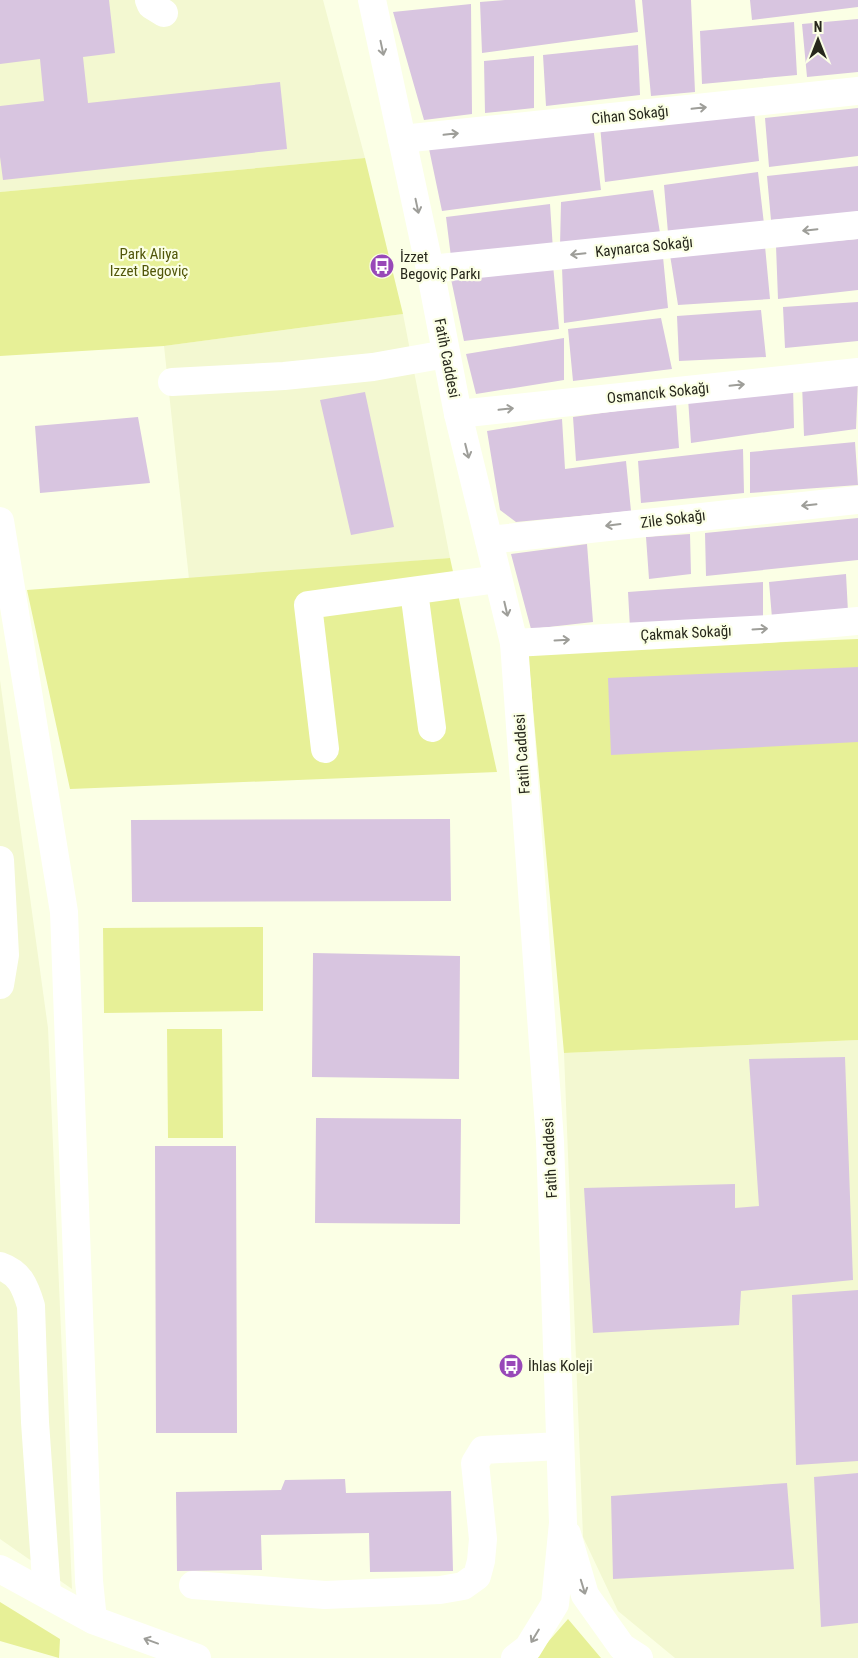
<svg xmlns="http://www.w3.org/2000/svg" width="858" height="1658" font-family="'Roboto Condensed',sans-serif">
<style>
.built{fill:#f3f8d1}
.green{fill:#e7f097}
.building{fill:#d8c5e0}
.lines{fill:none;stroke-linecap:round;stroke-linejoin:round}
.minor{stroke:#fff;stroke-width:28}
.major{stroke:#fff;stroke-width:28}
.oneway{stroke:#9e9e99}
.labels{text-anchor:middle;dominant-baseline:central;stroke-width:4.5;stroke-linejoin:round;paint-order:stroke}
.street-label{font-size:15px;fill:#27281c;stroke:#fbffe5}
.park-label{font-size:15px;fill:#515609;stroke:#fbffe5}
.poi-label{font-size:15px;fill:#27281c;stroke:#fbffe5;text-anchor:start}
</style>
<rect width="100%" height="100%" fill="#fbffe5"/>
<path class="built" d="M0,0H323L365,158L0,192Z
M403,314L450,558L189,579L164,346Z
M0,680L48,1028L72,1589L0,1539Z
M858,1040V1658H675L618,1611L583,1537L564,1053Z"/>
<path class="green" d="M365,158L403,314L164,346L0,356V192Z
M450,558L497,772L70,789L27,590Z
M858,639V1040L564,1053L528,653Z
M263,927V1011L104,1013L103,928Z
M167,1029H222L223,1138H168Z
M0,1602L60,1639L59,1658L0,1641Z
M568,1619L601,1658H534Z"/>
<path class="building" d="M0,0H109L115,53L83,57L88,103L280,82L287,149L3,180L0,157V106L44,101L40,59L0,64Z
M505,0H635L638,32L482,53L480,2Z
M642,0H691L695,92L651,96Z
M750,0H858V7L752,20Z
M471,4L472,114L424,120L393,12Z
M858,19V72L807,77L802,24Z
M794,22L797,75L702,84L700,31Z
M638,45L640,95L546,106L543,55Z
M534,56V108L485,113L484,61Z
M858,108V156L769,167L765,118Z
M754,111L759,161L605,182L600,125Z
M593,126L601,190L442,211L428,144Z
M858,166V212L771,220L767,176Z
M758,172L764,224L668,233L664,185Z
M653,190L660,233L560,246L561,202Z
M550,204L553,250L451,257L446,217Z
M858,239V290L778,299L776,246Z
M765,246L770,299L678,305L670,255Z
M663,257L668,308L564,323L562,267Z
M553,265L559,329L464,341L451,279Z
M858,302V341L785,348L783,307Z
M761,310L766,357L679,361L677,316Z
M661,318L672,369L573,381L568,329Z
M564,338V380L476,394L466,354Z
M858,379L856,429L804,436L802,384Z
M793,386L794,428L691,443L688,398Z
M365,392L394,527L351,535L320,400Z
M676,403L679,448L576,461L573,417Z
M138,417L150,483L40,493L35,426Z
M562,419L565,469L626,461L631,511L516,522L500,510L487,431Z
M855,442L858,485L750,493V452Z
M743,449L744,493L641,503L638,461Z
M858,518V560L706,576L705,533Z
M690,534L691,574L649,579L646,537Z
M587,544L593,622L531,629L511,554Z
M846,574L848,612L772,618L769,582Z
M763,582V619L630,628L628,592Z
M858,667V742L611,755L608,678Z
M450,819L451,901L132,902L131,820Z
M313,953L460,956L459,1079L312,1077Z
M845,1057L853,1280L741,1291L739,1325L593,1333L584,1188L735,1184V1208L759,1206L749,1059Z
M316,1118L461,1119L460,1224L315,1223Z
M155,1146H236L237,1433H156Z
M858,1290V1461L796,1465L792,1295Z
M858,1473V1623L821,1627L814,1477Z
M345,1479L346,1493L451,1491L453,1571L370,1572L369,1533L261,1535L262,1570L177,1571L176,1492L281,1490L285,1480Z
M787,1483L794,1569L613,1579L611,1496Z"/>
<g class="lines">
<path class="minor" d="M149,0L151,5L164,13
M402,139L858,91
M430,269L858,225
M172,382L284,376L373,367L446,354
M458,414L858,372
M0,521L64,912L89,1581L93,1620
M489,540L858,500
M414,591L432,728
M514,643L768,629L858,621
M325,749L308,605L498,579
M0,860L5,955L0,985
M0,1266C20,1273 25,1286 31,1306L35,1422L47,1594
M193,1585L325,1595L440,1590L463,1586L477,1576L481,1561L483,1539L475,1463L483,1450L560,1446"/>
<path class="major" d="M372,0L430,269L458,414L514,643L550,1141L563,1523L555,1604L528,1648L515,1658
M567,1534L585,1595L622,1647L639,1658
M0,1569L93,1620L197,1658"/>
</g>
<defs><path id="oneway-shaft" d="M-6 0H5M1.5-3L5.5 0L1.5 3" fill="none" stroke-width="1.6" stroke-linecap="round" stroke-linejoin="round" transform="scale(1.25)"/></defs>
<g class="oneway">
<use href="#oneway-shaft" transform="translate(382 48) rotate(78)"/>
<use href="#oneway-shaft" transform="translate(699 108) rotate(-6)"/>
<use href="#oneway-shaft" transform="translate(451 134) rotate(-6)"/>
<use href="#oneway-shaft" transform="translate(417 206) rotate(78)"/>
<use href="#oneway-shaft" transform="translate(810 230) rotate(174)"/>
<use href="#oneway-shaft" transform="translate(578 254) rotate(174)"/>
<use href="#oneway-shaft" transform="translate(737 385) rotate(-6)"/>
<use href="#oneway-shaft" transform="translate(506 409) rotate(-6)"/>
<use href="#oneway-shaft" transform="translate(467 451) rotate(76)"/>
<use href="#oneway-shaft" transform="translate(809 505) rotate(174)"/>
<use href="#oneway-shaft" transform="translate(613 525) rotate(173)"/>
<use href="#oneway-shaft" transform="translate(506 609) rotate(77)"/>
<use href="#oneway-shaft" transform="translate(760 629) rotate(-3)"/>
<use href="#oneway-shaft" transform="translate(562 640) rotate(-3)"/>
<use href="#oneway-shaft" transform="translate(583 1587) rotate(73)"/>
<use href="#oneway-shaft" transform="translate(535 1636) rotate(121)"/>
<use href="#oneway-shaft" transform="translate(151 1641) rotate(-160)"/>
</g>
<defs>
<symbol id="bus-disc" viewBox="-11 -11 22 22"><circle r="9.5" fill="#9848b8" stroke="#fbffe5"/><path d="M-5-6H5V4H4V6H2V4H-2V6H-4V4H-5ZM-3.5-4V0h7V-4ZM-3.5 1.2v1.5H-2V1.2ZM2 1.2v1.5H3.5V1.2Z" fill="#fff"/></symbol>
</defs>
<g fill-rule="evenodd">
<use href="#bus-disc" x="368" y="252" width="28" height="28"/>
<use href="#bus-disc" x="497" y="1352" width="28" height="28"/>
</g>
<g class="labels">
<g class="street-label">
<text transform="translate(630 115) rotate(-6)">Cihan Sokağı</text>
<text transform="translate(644 247) rotate(-6)">Kaynarca Sokağı</text>
<text transform="translate(447 358) rotate(79)">Fatih Caddesi</text>
<text transform="translate(658 393) rotate(-6)">Osmancık Sokağı</text>
<text transform="translate(673 519) rotate(-7)">Zile Sokağı</text>
<text transform="translate(686 633) rotate(-3)">Çakmak Sokağı</text>
<text transform="translate(522 754) rotate(-94)">Fatih Caddesi</text>
<text transform="translate(550 1158) rotate(-93)">Fatih Caddesi</text>
</g>
<g class="park-label">
<text x="149" y="254">Park Aliya<tspan x="149" dy="17">Izzet Begoviç</tspan></text>
</g>
<g class="poi-label">
<text x="400" y="257">İzzet<tspan x="400" dy="17">Begoviç Parkı</tspan></text>
<text x="528" y="1366">İhlas Koleji</text>
</g>
</g>
<g transform="translate(818 40)" stroke="#fbffe5" stroke-width="4" paint-order="stroke">
<path d="M0-4L9 19L0 12L-9 19Z" fill="#27281c"/>
<text y="-8" font-size="14" font-weight="bold" text-anchor="middle" fill="#27281c">N</text>
</g>
</svg>
